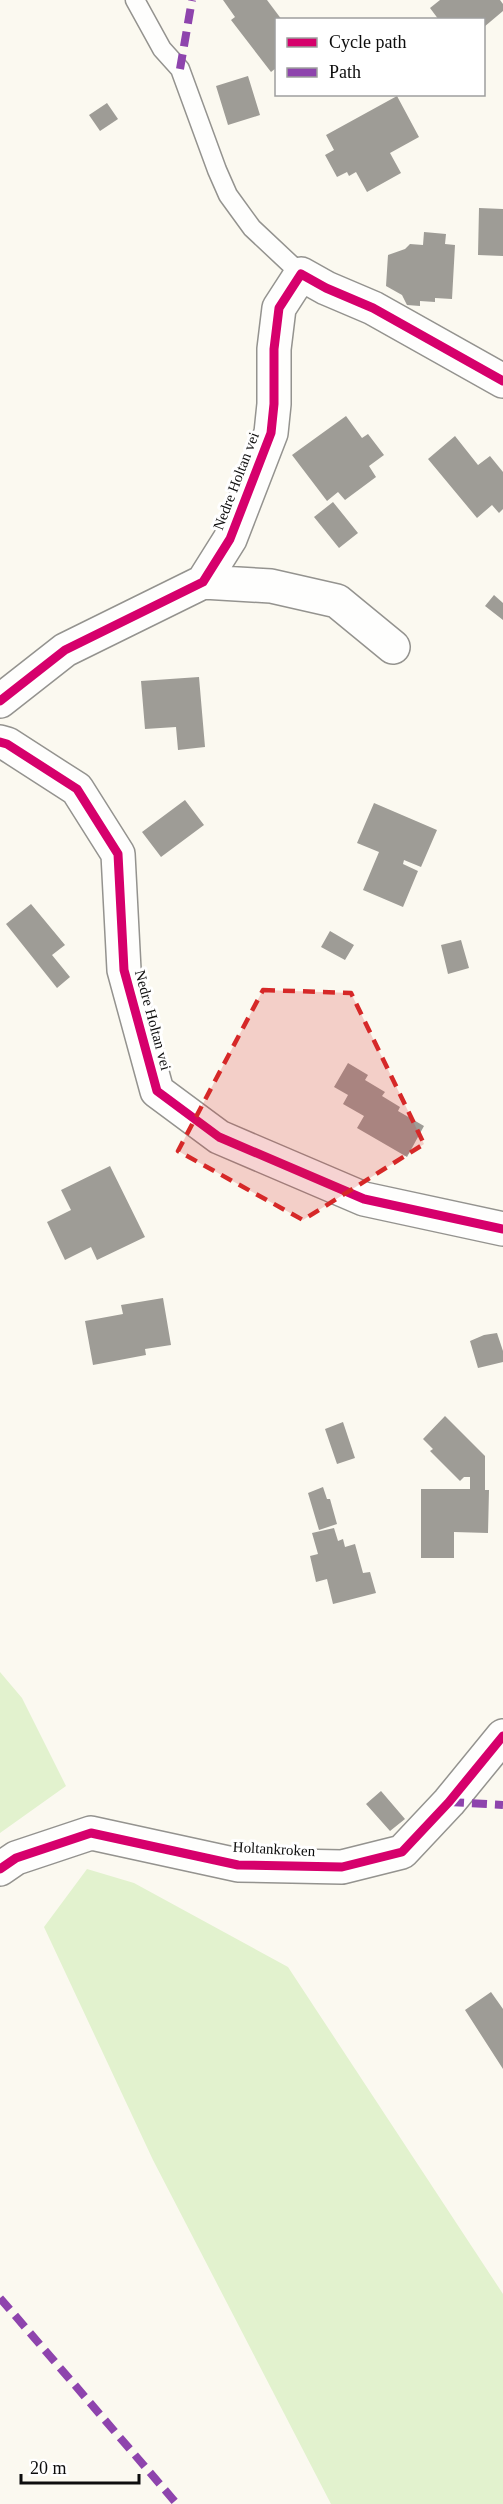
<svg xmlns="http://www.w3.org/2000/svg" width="503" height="2504" font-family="Georgia,serif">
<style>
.green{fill:#e2f2ce}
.building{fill:#9e9c96}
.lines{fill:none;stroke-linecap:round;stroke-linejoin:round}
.service-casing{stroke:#94938f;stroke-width:21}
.minor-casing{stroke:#94938f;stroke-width:36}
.service{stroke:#fefefd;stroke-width:18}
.minor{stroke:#fefefd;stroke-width:33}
.quiet{stroke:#8e44ad;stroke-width:8;stroke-dasharray:15 8;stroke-linecap:butt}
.cycleway-casing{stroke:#fff;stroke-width:13}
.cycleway{stroke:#d6006c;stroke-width:9}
.marked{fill:#d62828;fill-opacity:0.2;stroke:#d62828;stroke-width:4.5;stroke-dasharray:12 8;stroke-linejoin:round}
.labels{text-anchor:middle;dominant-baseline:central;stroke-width:6;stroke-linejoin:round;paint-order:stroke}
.street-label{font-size:15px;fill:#0d0d0d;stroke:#fff}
</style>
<rect width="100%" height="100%" fill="#fbf9f0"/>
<path class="green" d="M0,1672L22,1698L66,1786L0,1833Z
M87,1869L134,1883L288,1967L503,2294V2504H331L153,2160L44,1927Z"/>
<path class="building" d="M223,0H267L282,20H276V68L271,72L231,20L235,17Z
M440,0H500L503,4V11L484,27V20H439L430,8Z
M248,76L260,115L228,125L216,86Z
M397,96L419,137L390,153L401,173L367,192L356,172L349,176L347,172L337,177L325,155L334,150L326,135Z
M107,103L118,119L100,131L89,115Z
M479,208L503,209V256L478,255Z
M424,232L446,234L445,244L455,245L452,299L435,298V302L420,301V306L407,305L402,295L386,286L388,255L405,249L410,244L423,245Z
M346,416L362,438L368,434L384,455L369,466L376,477L345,500L338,492L327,501L292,455Z
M455,436L478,465L490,456L503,472V509L499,513L492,505L477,518L428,459Z
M333,502L358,533L339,548L314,517Z
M494,595L503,603V620L485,606Z
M199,677L205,747L178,750L176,727L145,729L141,681Z
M185,800L204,825L161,857L142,832Z
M374,803L437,830L421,867L404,860L403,864L418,871L403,907L363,890L379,852L357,843Z
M31,904L65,945L52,955L70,977L57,988L6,924Z
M330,931L354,945L345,960L321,947Z
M461,940L469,968L448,974L441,945Z
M348,1063L368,1075L365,1080L385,1092L382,1096L400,1107L398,1111L424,1126L407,1157L357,1128L364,1116L343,1104L348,1095L334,1087Z
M110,1166L145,1237L97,1260L91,1247L65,1260L47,1222L71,1210L61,1190Z
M163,1298L171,1345L145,1349L146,1355L93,1365L85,1321L123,1314L121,1305Z
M497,1333L503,1351V1362L478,1368L470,1341L484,1335Z
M445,1416L485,1456V1490H489L488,1533L454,1532V1558H421V1489H470V1477H464L460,1481L430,1451L433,1449L423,1439Z
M343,1422L355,1458L337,1464L325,1429Z
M323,1487L327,1499H330L337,1524L319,1530L308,1493Z
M334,1528L338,1541L343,1539L345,1547L355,1544L363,1573L370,1572L376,1593L333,1604L327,1579L316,1582L310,1556L318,1554L312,1533Z
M381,1791L405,1819L390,1831L366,1804Z
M491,1992L503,2009V2069L465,2010Z"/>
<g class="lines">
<defs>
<path id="service" d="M135,0L162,49L180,69L217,170L228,195L252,228L301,274"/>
<path id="minor" d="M203,582L271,586L337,601L393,647
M0,701L65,650L203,582L230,539L271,433L274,404V349L279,308L301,274L326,288L373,308L503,381
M0,742L7,744L77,789L118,854L124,970L157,1091L219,1137L364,1199L503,1229
M0,1869L16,1858L91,1833L238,1865L342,1867L402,1852L449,1802L503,1736"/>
</defs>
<use href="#service" class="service-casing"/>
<use href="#minor" class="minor-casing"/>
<use href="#service" class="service"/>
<use href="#minor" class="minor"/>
<path class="quiet" d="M180,69L192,0
M449,1802L503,1805
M0,2298L177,2504"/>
<defs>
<path id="cycleway" d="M0,701L65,650L203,582L230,539L271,433L274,404V349L279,308L301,274L326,288L373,308L503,381
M0,742L7,744L77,789L118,854L124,970L157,1091L219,1137L364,1199L503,1229
M0,1869L16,1858L91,1833L238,1865L342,1867L402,1852L449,1802L503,1736"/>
</defs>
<use href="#cycleway" class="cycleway-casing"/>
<use href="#cycleway" class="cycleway"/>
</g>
<path class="marked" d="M263,990L351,993L424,1144L303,1220L178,1151Z"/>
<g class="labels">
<g class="street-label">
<text transform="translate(236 481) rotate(-69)">Nedre Holtan vei</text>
<text transform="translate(153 1020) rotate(75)">Nedre Holtan vei</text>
<text transform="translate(274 1849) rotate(3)">Holtankroken</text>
</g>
</g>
<rect x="275" y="18" width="210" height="78" fill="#ffffff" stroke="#9e9e9e" stroke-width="1.5"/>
<rect x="287" y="38" width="30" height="9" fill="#d6006c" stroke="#9e9e9e" stroke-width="1.5"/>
<text x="329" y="48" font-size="18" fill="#0d0d0d">Cycle path</text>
<rect x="287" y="68" width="30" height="9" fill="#8e44ad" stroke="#9e9e9e" stroke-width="1.5"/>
<text x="329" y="78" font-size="18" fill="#0d0d0d">Path</text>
<path d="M21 2474v9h118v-9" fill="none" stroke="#0d0d0d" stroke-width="3"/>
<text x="30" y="2474" font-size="18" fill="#0d0d0d" stroke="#ffffff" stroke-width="4.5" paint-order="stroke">20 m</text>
</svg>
